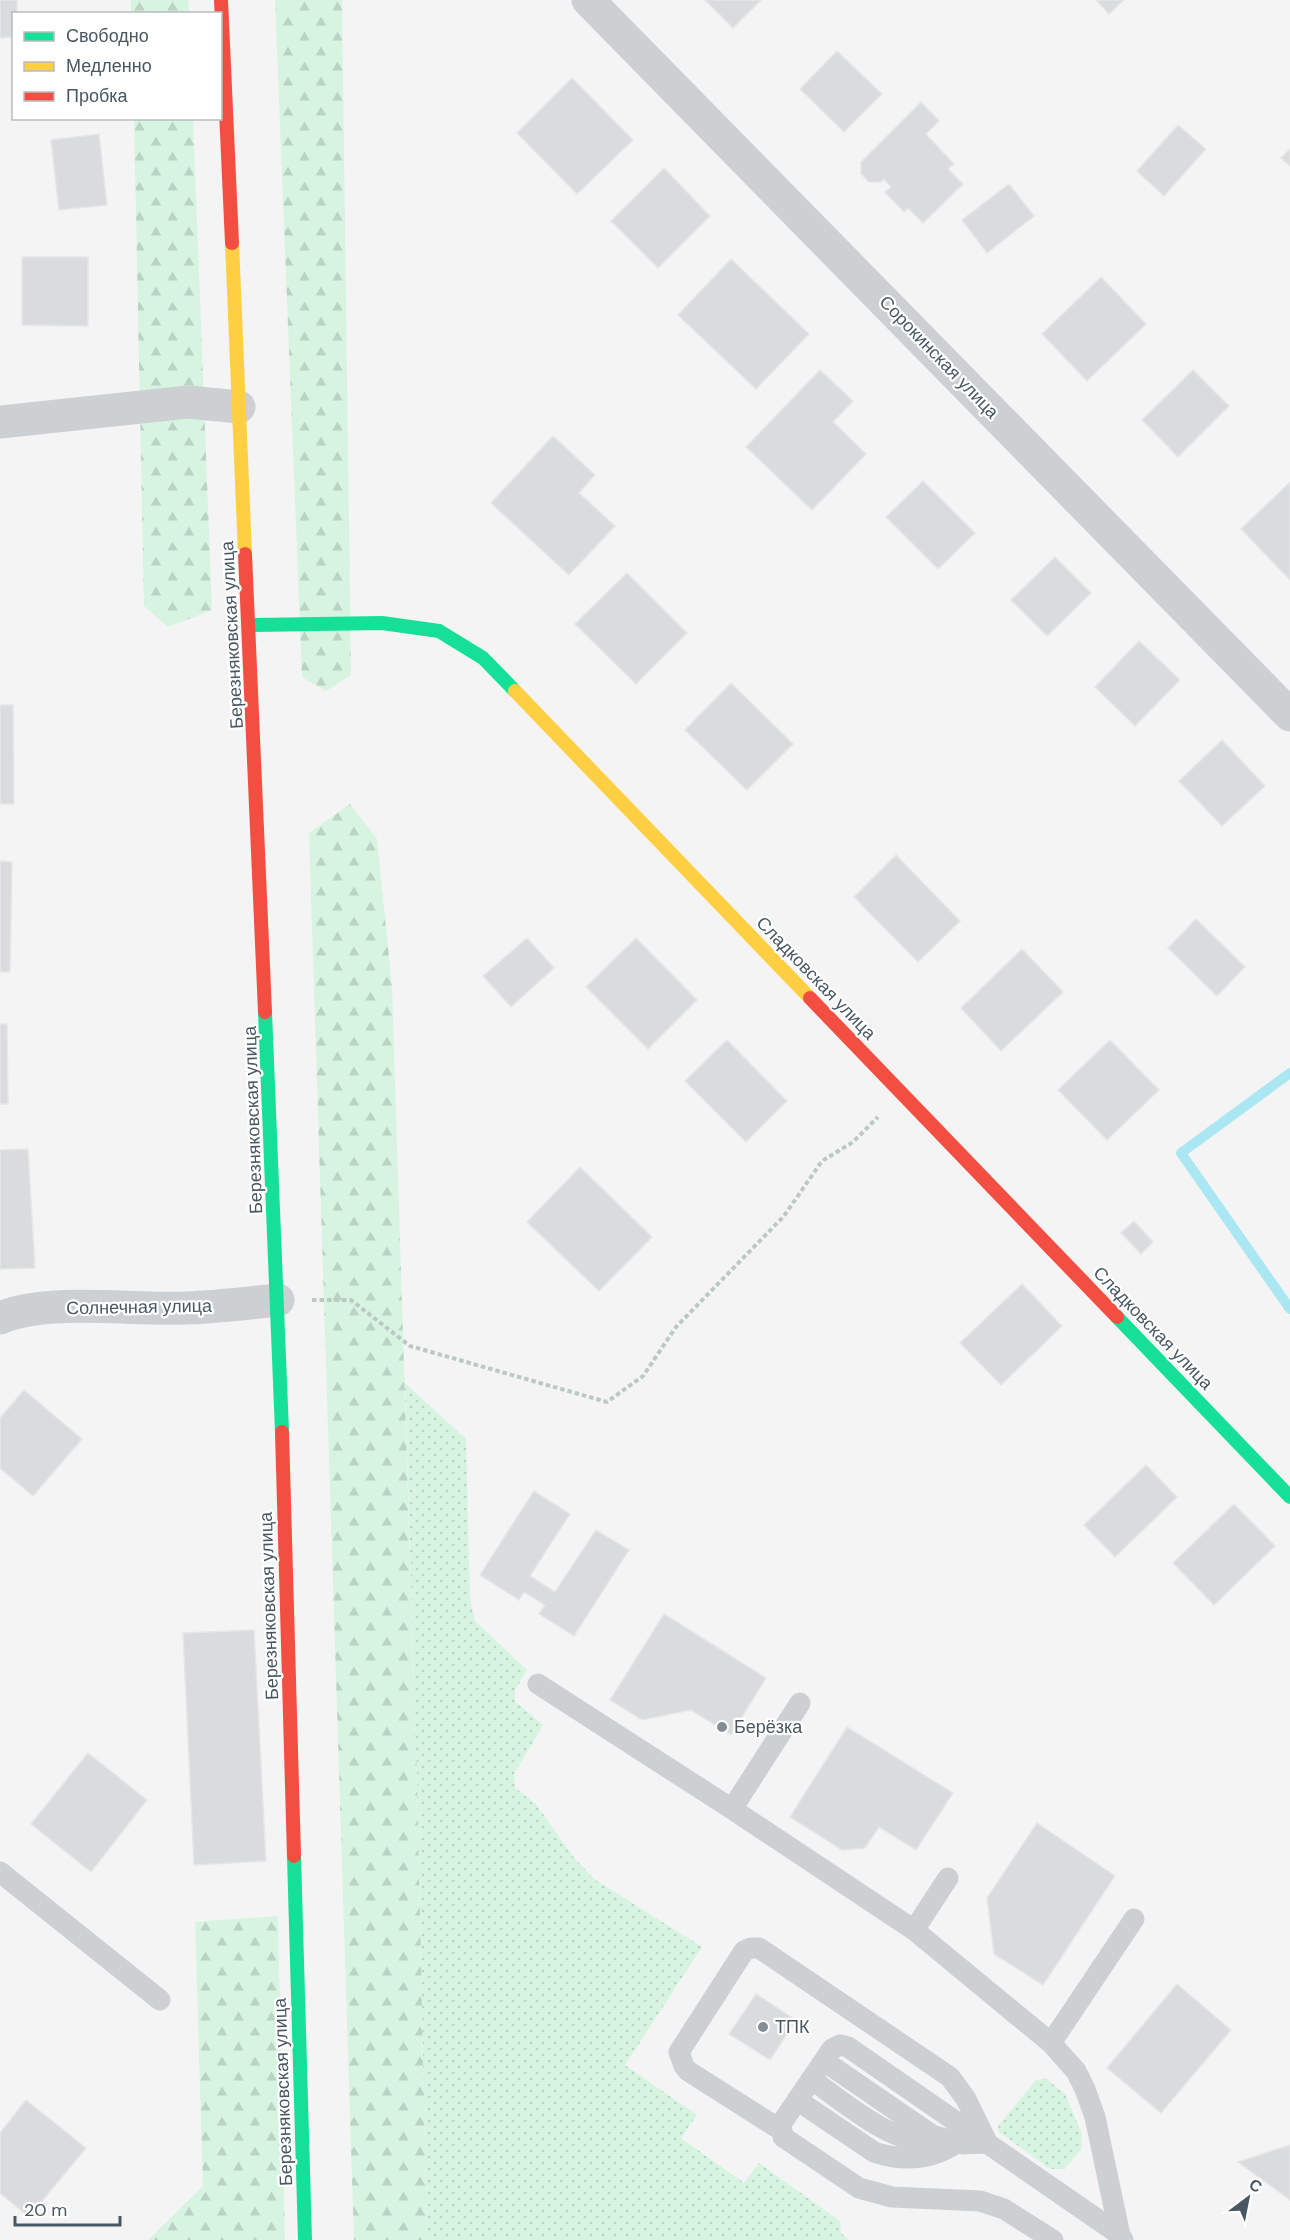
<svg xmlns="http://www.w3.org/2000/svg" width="1290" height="2240" font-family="'DM Sans',sans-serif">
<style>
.grass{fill:url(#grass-dots)}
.forest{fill:url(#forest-firs)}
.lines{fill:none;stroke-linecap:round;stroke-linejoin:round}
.stream{stroke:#aae7f3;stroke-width:10}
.building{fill:#dadbdc;stroke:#e5e6e7;stroke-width:1.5}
.path{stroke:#bbc8c4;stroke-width:4;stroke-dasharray:4.5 3;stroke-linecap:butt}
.lane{stroke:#cdd0d3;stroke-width:21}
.street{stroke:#cdd0d3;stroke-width:33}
.fast{stroke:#16e098;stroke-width:14}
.slow{stroke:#ffcf43;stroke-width:14}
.jam{stroke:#f24e42;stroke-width:14}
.poi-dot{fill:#858e95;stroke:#fff;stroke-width:2}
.labels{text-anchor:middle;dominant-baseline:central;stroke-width:4.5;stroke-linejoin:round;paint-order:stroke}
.street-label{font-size:18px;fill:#495762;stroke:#fff}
.poi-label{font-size:18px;fill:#495762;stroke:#fff;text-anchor:start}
</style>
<defs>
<pattern id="grass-dots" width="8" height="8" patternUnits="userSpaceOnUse" patternTransform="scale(1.5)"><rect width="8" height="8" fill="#d7f4e1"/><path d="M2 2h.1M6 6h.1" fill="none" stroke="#bad3c4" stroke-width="1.8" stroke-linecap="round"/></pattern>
<pattern id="forest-firs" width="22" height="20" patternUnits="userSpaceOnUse" patternTransform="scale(1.5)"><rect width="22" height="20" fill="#d7f4e1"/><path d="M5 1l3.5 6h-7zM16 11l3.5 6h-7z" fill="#bad3c4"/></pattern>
</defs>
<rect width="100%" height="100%" fill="#f4f4f4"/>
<path class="grass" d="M405,1383L466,1439L470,1599L475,1621L527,1670L515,1690V1701L543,1725L514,1774L515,1788L535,1803L574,1858L594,1879L702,1947L625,2065L697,2115L681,2138L744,2183L759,2163L840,2221L841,2233L849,2240H427L417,1780Z
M1045,2078L1065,2094L1082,2134L1081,2150L1064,2169H1050L999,2132L998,2126L1036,2080Z"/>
<path class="forest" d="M131,0H188L189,13H131Z
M275,0H342L351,675L326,691L302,677Z
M134,119H193L212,610L168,627L144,606Z
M350,804L377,839L392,987L417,1780L427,2240H354L309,833Z
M278,1916L285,2240H148L203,2186L195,1922Z"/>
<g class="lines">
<path class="stream" d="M1290,1073L1181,1153L1290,1309"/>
</g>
<path class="building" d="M0,0H17V14H14V37L0,38Z
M705,0H761L733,28Z
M1096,0H1124L1109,14Z
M837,51L882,94L844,132L800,89Z
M572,78L633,140L577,194L517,133Z
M921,102L939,121L926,134L954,164L948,169L963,184L923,223L908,208L904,212L885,192L891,187L884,179L881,182H869L861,174V162Z
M1178,125L1206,149L1164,196L1137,171Z
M99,134L107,205L59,210L51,140Z
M1290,149V166L1281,158Z
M664,168L710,216L658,268L611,221Z
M1009,184L1034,216L987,253L962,220Z
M22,257H88V326L22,325Z
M731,259L809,334L756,389L678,315Z
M1101,277L1146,324L1087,381L1042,334Z
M820,370L853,401L833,422L866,454L812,510L746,447Z
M1193,370L1229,406L1178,457L1142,420Z
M553,436L595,475L579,493L615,526L569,575L491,503Z
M923,481L975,533L938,569L886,517Z
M1290,482V580L1241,529Z
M1055,557L1091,593L1047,636L1011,600Z
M627,573L687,633L636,684L575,624Z
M1139,641L1180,680L1135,726L1095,687Z
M731,683L793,744L747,790L685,730Z
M0,705H13L14,804H0Z
M1222,740L1265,786L1222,826L1179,781Z
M896,855L960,921L918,962L854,897Z
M0,861L12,862L10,972H0Z
M1196,919L1245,967L1217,996L1168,948Z
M527,938L554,968L511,1007L483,976Z
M636,938L697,1000L648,1049L586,987Z
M1022,949L1063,992L1001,1051L961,1008Z
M0,1024H7L8,1104H0Z
M727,1040L787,1101L746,1142L685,1081Z
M1110,1040L1159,1090L1107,1140L1058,1090Z
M28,1149L35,1268L0,1269V1150Z
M580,1167L652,1237L599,1291L527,1222Z
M1134,1221L1153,1242L1141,1254L1121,1233Z
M1022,1284L1062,1326L1001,1385L960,1343Z
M24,1390L82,1439L33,1496L0,1468V1418Z
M1146,1465L1177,1497L1115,1557L1084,1525Z
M534,1491L570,1514L530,1576L555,1592L596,1530L629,1550L574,1636L539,1614L545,1605L524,1592L519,1600L480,1575Z
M1234,1504L1275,1546L1214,1605L1173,1563Z
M664,1614L766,1678L731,1735L691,1710L642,1720L610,1700Z
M254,1630L266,1861L194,1865L183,1633Z
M847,1727L953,1793L916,1850L879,1827L865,1848L842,1850L790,1817Z
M88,1753L147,1800L91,1872L31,1824Z
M1037,1823L1115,1876L1043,1985L994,1954L987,1898Z
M1177,1984L1231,2030L1161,2113L1107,2068Z
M756,1994L796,2020L770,2060L729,2034Z
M26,2100L86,2148L29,2217L0,2193V2133Z
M1290,2145V2200L1238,2162Z"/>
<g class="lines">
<path class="path" d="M312,1300H351L410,1346L607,1402L643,1376L676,1327L784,1216L822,1161L853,1142L878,1117"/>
<path class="lane" d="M538,1684L732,1809L914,1930L1051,2043L1076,2071L1085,2089L1095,2117L1121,2240
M732,1809L800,1703
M0,1872L160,2000
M914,1930L948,1878
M1051,2043L1134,1919
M824,2061L932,2135L963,2144L987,2143
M811,2079C838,2098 882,2135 914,2140C920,2140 926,2138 932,2135
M797,2100L874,2152C903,2162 931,2160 957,2143
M781,2130L688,2071L684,2066L679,2052L744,1951L751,1948H759L950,2077L966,2099L987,2142
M1053,2240L1004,2209L980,2201L892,2197L859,2188L783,2137L781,2124L832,2049L840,2045L848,2047L1120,2235L1123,2240"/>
<path class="street" d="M588,0L1290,715
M0,422L188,402L239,407
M0,1318C49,1297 132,1311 187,1308C217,1307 248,1303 278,1300"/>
<path class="fast" d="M250,625L382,623L439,631L483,658L515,691
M265,1012L282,1432
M1117,1317L1290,1497
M294,1856L305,2240"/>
<path class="slow" d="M232,243L245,554
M515,691L810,998"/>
<path class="jam" d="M221,0L232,243
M245,554L265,1012
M810,998L1117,1317
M282,1432L294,1856"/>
</g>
<g class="poi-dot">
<circle cx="722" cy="1727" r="6"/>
<circle cx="763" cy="2027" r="6"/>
</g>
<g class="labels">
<g class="street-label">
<text transform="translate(939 357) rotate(46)">Сорокинская улица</text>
<text transform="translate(232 635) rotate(-93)">Березняковская улица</text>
<text transform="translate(816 978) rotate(46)">Сладковская улица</text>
<text transform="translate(253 1120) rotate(-92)">Березняковская улица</text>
<text transform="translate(139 1307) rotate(-1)">Солнечная улица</text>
<text transform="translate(1153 1328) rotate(46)">Сладковская улица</text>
<text transform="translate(269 1606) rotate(-92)">Березняковская улица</text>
<text transform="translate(283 2092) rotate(-92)">Березняковская улица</text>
</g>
<g class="poi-label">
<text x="734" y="1727">Берёзка</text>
<text x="775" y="2027">ТПК</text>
</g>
</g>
<rect x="12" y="12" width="210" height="108" fill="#ffffff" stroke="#b6bcc0" stroke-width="1.5"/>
<rect x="24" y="32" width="30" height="9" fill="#16e098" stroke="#b6bcc0" stroke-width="1.5"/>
<text x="66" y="42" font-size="18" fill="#495762">Свободно</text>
<rect x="24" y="62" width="30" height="9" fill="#ffcf43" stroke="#b6bcc0" stroke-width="1.5"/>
<text x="66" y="72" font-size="18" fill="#495762">Медленно</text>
<rect x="24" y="92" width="30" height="9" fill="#f24e42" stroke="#b6bcc0" stroke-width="1.5"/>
<text x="66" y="102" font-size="18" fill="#495762">Пробка</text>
<g transform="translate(1248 2198) rotate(32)" stroke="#ffffff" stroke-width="4.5" paint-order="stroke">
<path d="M0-4.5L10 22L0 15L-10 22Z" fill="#495762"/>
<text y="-9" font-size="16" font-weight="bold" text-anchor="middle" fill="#495762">С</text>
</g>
<path d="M15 2216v9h105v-9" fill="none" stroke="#495762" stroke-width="3"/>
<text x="24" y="2216" font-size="18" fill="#495762" stroke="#ffffff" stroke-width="4.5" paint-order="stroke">20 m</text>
</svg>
